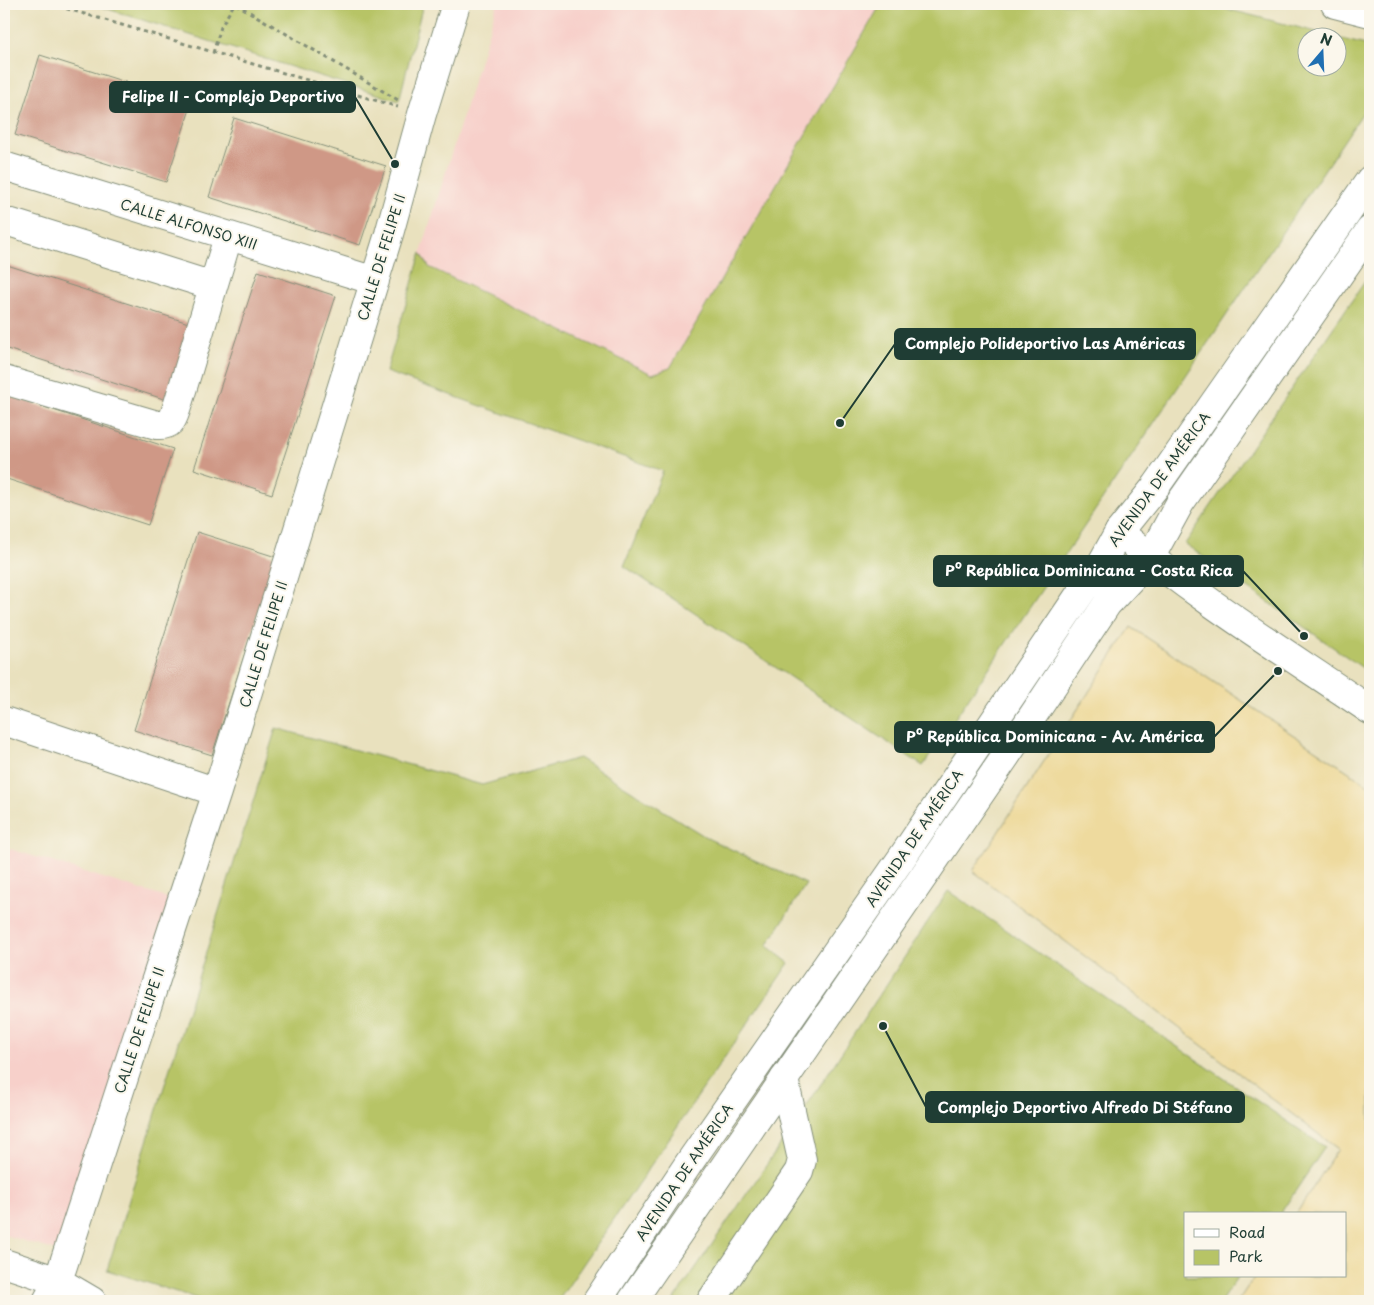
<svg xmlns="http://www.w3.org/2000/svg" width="1374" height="1305" font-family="'Playpen Sans',sans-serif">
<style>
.built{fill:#f7d0ca}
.green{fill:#b7c466;stroke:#6b804d}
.sand{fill:#eeda9e;stroke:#868c69}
.building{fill:#cf9886}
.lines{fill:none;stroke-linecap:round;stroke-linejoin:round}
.minor-casing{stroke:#848f79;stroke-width:30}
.major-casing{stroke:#848f79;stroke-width:30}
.path{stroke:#848f79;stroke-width:3;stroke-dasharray:4 4;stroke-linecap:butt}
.minor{stroke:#fff;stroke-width:28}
.major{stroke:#fff;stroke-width:28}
.labels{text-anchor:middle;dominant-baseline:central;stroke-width:4;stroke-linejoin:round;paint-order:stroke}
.street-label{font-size:14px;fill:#1f3d34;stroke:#fbf7ec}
.leader{fill:none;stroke:#1f3d34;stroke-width:2}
.callout-dot{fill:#1f3d34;stroke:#fbf7ec;stroke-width:2}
.callout{fill:#1f3d34;stroke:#1f3d34;stroke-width:2}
.callout-label{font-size:15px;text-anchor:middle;font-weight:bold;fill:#fff}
</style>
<rect width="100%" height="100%" fill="#fbf7ec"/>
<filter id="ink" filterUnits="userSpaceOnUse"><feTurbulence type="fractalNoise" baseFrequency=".02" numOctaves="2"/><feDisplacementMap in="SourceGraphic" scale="10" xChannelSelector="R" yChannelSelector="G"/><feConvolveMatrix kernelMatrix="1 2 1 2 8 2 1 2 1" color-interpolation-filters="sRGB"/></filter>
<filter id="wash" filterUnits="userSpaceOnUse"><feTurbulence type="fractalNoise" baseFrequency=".0096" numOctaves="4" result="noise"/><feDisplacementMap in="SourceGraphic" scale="20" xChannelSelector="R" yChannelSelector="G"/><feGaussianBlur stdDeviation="1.12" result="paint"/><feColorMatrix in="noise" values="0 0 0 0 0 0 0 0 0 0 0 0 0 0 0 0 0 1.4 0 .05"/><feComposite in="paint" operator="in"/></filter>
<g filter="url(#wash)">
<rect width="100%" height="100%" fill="#e9e1be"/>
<path class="built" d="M497,4H881L670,368L652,374L429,267L421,253Z
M4,847L180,902L70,1255L4,1235Z"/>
<path class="green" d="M92,4H423L399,101Z
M881,4H1207L1336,37L1306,38V68H1336L1337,38L1370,46V102L923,766L624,566L663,471L386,372L421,253L429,267L652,374L670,368Z
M1370,274V673L1185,544Z
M276,728L482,785L579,758L709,839L806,884L767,946L789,963L558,1301H205L107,1270Z
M948,891L1325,1147L1280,1214H1185V1276H1238L1221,1301H673L794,1125Z"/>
<path class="sand" d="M1131,627L1370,786V1301H1238L1255,1276H1345V1214H1296L1338,1149L973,871Z"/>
<g id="blocks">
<path class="building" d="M40,55L192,103L166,182L15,135Z
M234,118L386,166L360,245L209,197Z
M4,264L201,327L176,403L4,348Z
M258,271L336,296L272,494L194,469Z
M4,394L173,449L148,525L4,478Z
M197,532L276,557L212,755L134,730Z"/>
</g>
</g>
<g filter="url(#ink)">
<use href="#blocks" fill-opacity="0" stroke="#848f79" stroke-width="1"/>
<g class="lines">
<defs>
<path id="minor" d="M1335,4L1370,13
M4,166L375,281
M12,223L213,286
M4,380L157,425C172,426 173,419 177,407L228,237
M1119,532C1197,598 1285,652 1370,710
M4,721L217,792
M4,1263L58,1281L92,1301
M47,1301L58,1281L169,939L217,792L389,234L422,114L456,4
M711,1301L799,1171L802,1160L784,1079"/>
<path id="major" d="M597,1301L689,1163L901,859L1084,588L1094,577L1119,532L1156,486L1370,180
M632,1301L1006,756L1107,604L1150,558L1180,503L1370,230"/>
</defs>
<use href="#minor" class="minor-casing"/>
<use href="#major" class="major-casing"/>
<path class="path" d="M51,4L398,107
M236,4L398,100
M213,53L221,27L234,4"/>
<use href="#minor" class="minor"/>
<use href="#major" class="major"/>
</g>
</g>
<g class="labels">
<g class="street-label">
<text transform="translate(189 224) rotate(17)">CALLE ALFONSO XIII</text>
<text transform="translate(381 257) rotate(-73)">CALLE DE FELIPE II</text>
<text transform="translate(1159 479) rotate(-54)">AVENIDA DE AMÉRICA</text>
<text transform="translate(263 644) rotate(-73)">CALLE DE FELIPE II</text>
<text transform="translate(914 838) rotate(-56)">AVENIDA DE AMÉRICA</text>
<text transform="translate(139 1030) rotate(-72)">CALLE DE FELIPE II</text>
<text transform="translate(684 1172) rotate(-56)">AVENIDA DE AMÉRICA</text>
</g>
</g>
<path class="leader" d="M395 164L355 97M840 423L895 344M1304 636L1243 571M1278 671L1214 737M883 1026L926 1107"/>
<g class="callout-dot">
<circle cx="395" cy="164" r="5"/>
<circle cx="840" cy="423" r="5"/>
<circle cx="1304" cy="636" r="5"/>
<circle cx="1278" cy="671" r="5"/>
<circle cx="883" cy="1026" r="5"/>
</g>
<g class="callout">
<rect x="110" y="82" width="245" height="30" rx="5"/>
<rect x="895" y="329" width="300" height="30" rx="5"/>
<rect x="934" y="556" width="309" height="30" rx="5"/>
<rect x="895" y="722" width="319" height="30" rx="5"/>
<rect x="926" y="1092" width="318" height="30" rx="5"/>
</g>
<g class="callout-label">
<text x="233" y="102">Felipe II - Complejo Deportivo</text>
<text x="1045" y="349">Complejo Polideportivo Las Américas</text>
<text x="1089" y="576">Pº República Dominicana - Costa Rica</text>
<text x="1055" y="742">Pº República Dominicana - Av. América</text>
<text x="1085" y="1113">Complejo Deportivo Alfredo Di Stéfano</text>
</g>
<rect width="1374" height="1305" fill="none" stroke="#fbf7ec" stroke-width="20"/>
<rect x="1184" y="1212" width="162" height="65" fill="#fbf7ec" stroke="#a3ada2"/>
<rect x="1194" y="1229" width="25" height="8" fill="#ffffff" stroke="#a3ada2"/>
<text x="1229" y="1238" font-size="15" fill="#1f3d34">Road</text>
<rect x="1194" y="1250" width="25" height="15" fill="#b7c466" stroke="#a3ada2"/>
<text x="1229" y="1262" font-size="15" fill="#1f3d34">Park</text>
<g transform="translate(1322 52) rotate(19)"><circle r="24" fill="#fbf7ec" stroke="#a3ada2"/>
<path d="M0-4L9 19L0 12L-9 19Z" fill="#1f6fb2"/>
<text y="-8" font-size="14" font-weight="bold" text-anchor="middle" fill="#1f3d34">N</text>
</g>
</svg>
